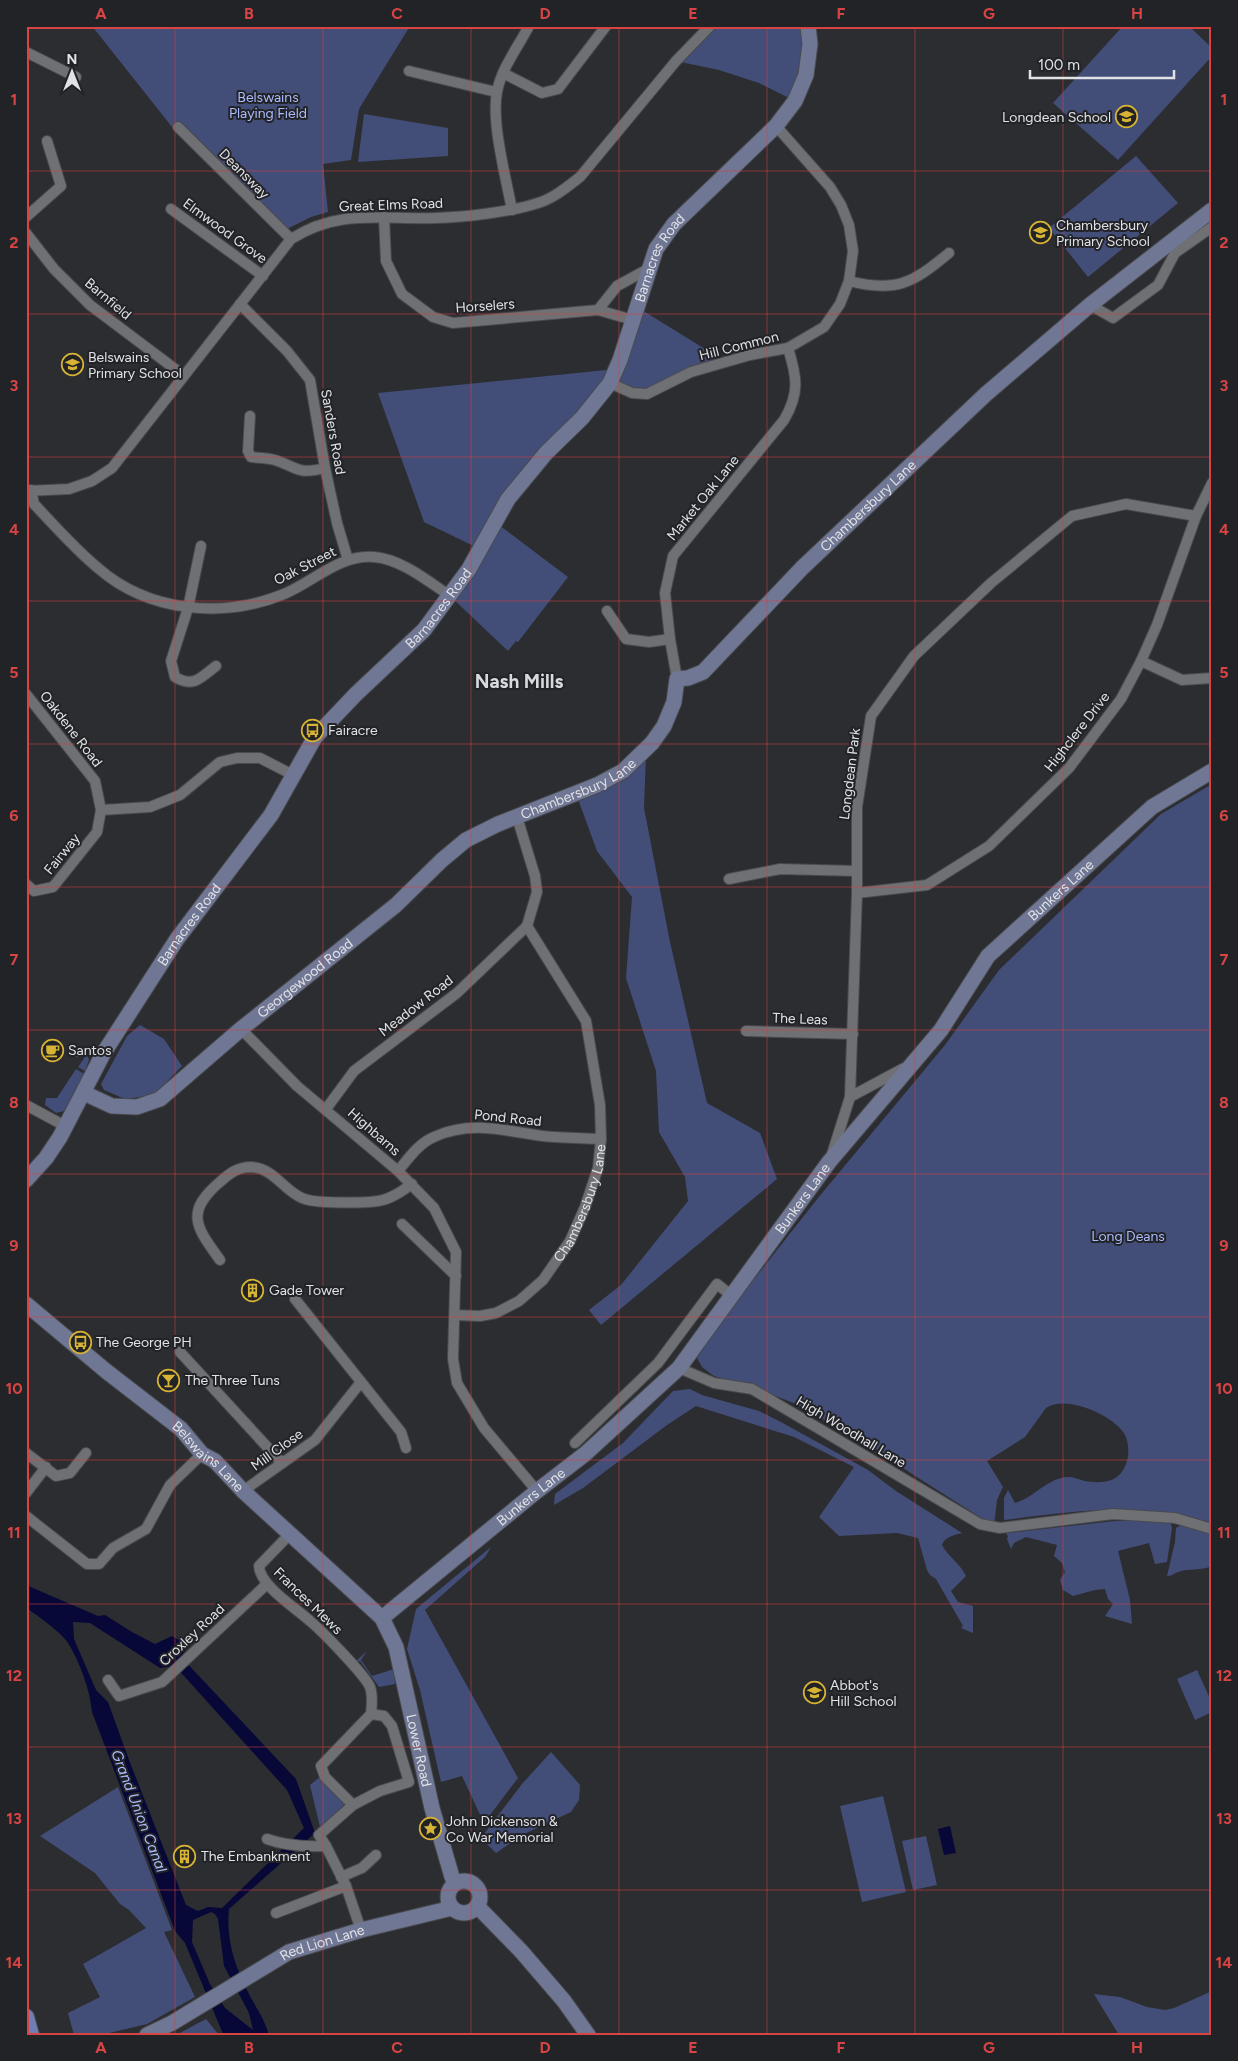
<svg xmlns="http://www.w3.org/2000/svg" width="1238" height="2061" font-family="Figtree,sans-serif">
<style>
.green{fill:#434e78}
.water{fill:#070738;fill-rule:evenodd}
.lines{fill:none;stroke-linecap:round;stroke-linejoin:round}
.street-casing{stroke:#494a4e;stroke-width:12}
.secondary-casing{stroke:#494a4e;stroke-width:17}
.primary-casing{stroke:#494a4e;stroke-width:18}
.street{stroke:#6e7074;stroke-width:10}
.secondary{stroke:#6f7794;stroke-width:15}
.primary{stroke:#707eb4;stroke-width:16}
.grid{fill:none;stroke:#d84444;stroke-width:1;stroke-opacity:0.55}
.labels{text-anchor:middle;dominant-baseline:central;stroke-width:4;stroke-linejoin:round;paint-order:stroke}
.park-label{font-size:14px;fill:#aabcff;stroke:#222327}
.poi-label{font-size:14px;fill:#e1e2e5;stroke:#222327;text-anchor:start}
.street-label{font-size:14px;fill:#e1e2e5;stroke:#222327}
.water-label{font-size:15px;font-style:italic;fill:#aabcff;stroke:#222327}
.district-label{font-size:19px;font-weight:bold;fill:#d7d9de;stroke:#222327}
.neatline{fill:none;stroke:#d84444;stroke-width:2}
.grid-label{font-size:16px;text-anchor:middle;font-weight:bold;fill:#d84444}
</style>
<rect width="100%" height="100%" fill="#2c2d31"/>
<path class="green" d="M92,26H410L359,109L351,160L323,164L328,212L311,217L287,229L172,127Z
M710,26H808L795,101L759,83L719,70L676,61Z
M1123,26H1189L1212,48V56L1118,160L1053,103Z
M364,114L448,128V156L358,162Z
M1136,156L1178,203L1088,277L1049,228Z
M637,307L726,362L647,394L610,383L495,522L568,577L518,642L516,641L508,651L450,596L480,549L424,522L378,393L616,369Z
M646,754L644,808L670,942L707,1103L760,1133L777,1179L601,1325L589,1310L621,1285L688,1201L685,1177L659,1132L656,1071L626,978L632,897L597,851L575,791Z
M1212,784V1523C1143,1501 1074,1511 1004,1520V1498L1008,1490L1015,1503C1034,1498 1049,1476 1070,1477C1073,1477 1077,1479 1081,1480C1092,1483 1109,1484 1118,1476C1124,1471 1127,1463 1128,1456C1129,1449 1128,1440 1124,1433C1112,1415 1066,1394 1046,1408L1025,1437L987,1461L1003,1487L997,1500L994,1526L909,1472L880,1451L844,1431L796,1404L763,1391L714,1376L702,1367L697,1358L721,1321L818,1198L945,1045L999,970L1161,814Z
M140,1025L164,1039L182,1066L154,1095L125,1099L104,1090L101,1084L127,1036Z
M84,1051L89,1053L87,1055L89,1060L85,1071L78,1067L85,1057H75L80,1052Z
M76,1069L84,1074L64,1111L56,1113L45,1105L46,1098H57Z
M690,1389L702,1395L759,1411L779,1421L868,1470L896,1491L962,1533C955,1535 944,1537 942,1545C949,1558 960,1563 966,1576L951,1591L958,1602L973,1606V1633L961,1628L963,1626L936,1579L930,1575L927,1570L918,1538L897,1533L839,1536L819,1517L854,1467L794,1437L696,1406L667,1425L583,1488L554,1505L555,1494L623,1443L673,1391Z
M1115,1521H1163L1171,1524L1172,1528L1167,1562L1155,1564L1149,1543L1118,1551L1130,1600L1132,1624L1105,1616L1113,1604L1108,1599L1105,1589L1095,1590L1073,1596L1063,1590L1060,1580L1065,1572L1062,1563L1054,1556L1057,1545L1026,1537L1014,1543L1011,1549L1007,1539L1008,1536L1006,1534L1007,1533Z
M1183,1524L1212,1532V1566C1201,1571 1189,1568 1178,1572C1174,1573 1173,1576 1167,1576L1175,1542L1176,1528Z
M491,1547L485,1557L425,1610L518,1778L484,1823L462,1776L441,1782L420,1690L407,1649L416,1609Z
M367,1651L361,1660L372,1676L394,1669L395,1684L379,1687L360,1661L354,1663Z
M1197,1670L1212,1703V1712L1195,1720L1177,1679Z
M551,1752L580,1785L579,1800L571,1812L524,1834L496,1853L481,1838L522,1784Z
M321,1776L345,1802L344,1805L320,1827L310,1785Z
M118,1787L172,1930L164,1932L195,1997L147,2024L101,2035H74L68,2013L100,1997L83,1964L146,1928L129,1910L120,1904L95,1873L40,1836Z
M883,1796L906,1892L862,1902L840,1806Z
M926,1836L937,1885L913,1890L902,1841Z
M1212,1991V2035H1119L1094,1994L1120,1997L1147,2007L1165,2010L1174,2008Z
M206,2019L219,2035H176Z"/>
<path class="water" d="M26,1585L98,1616L105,1615L132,1632L155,1644L172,1636L188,1646L181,1657L296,1779L315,1833L229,1909C226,1938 234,1964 247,1990C255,2007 263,2015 269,2035L223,2034L185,1943L175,1931L92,1712C90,1690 80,1662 68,1643C64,1635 35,1613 26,1608ZM73,1622L90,1623L160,1668L175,1666L287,1790L304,1828L222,1908L208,1907L198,1911L186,1905L129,1760L108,1702L96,1690L74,1639ZM211,1912L215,1914L218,1919L224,1966L249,2013L253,2030L225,2008L210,1984L192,1942L193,1920Z
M950,1826L956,1853L944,1855L938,1829Z"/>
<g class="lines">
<defs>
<g id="street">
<path d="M26,52L76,77"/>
<path d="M409,71L496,92"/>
<path d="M503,73L542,93L558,89L606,26"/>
<path d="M178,127L291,239"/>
<path d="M171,209L263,276"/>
<path d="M512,210C506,178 491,122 497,92C501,69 518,47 529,26"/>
<path d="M26,217L61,186L47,141"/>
<path d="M384,217L386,261L402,294L433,317L453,323L598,310L633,320"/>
<path d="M26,233L54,269L90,305L183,375"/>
<path d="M849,281C896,293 913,283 949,253"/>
<path d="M240,304L287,351L310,380L325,468L337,523L348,560"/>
<path d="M1090,305L1113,318L1158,285L1175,253L1212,227"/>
<path d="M598,310L617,286L648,269"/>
<path d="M610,383L632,393L647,394L691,372L750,355L788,348L824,327L840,304L849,281L853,251L849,225L841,205L830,187L776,126"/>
<path d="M250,416L248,451L251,457C258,458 267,458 275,460C299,468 297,475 325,468"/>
<path d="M31,490L34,504C55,526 75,549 98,568C148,612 223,619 284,594C313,582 340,554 374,557C401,559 428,581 450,596"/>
<path d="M26,491L69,489L92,481L112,468L291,239C340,208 382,220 436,218C465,217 511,212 538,203C554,198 567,187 580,177L676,61L710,26"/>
<path d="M201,546L188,608L171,661L175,677C194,688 200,678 216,666"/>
<path d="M607,611L626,639L649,642L670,639"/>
<path d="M1141,661L1182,680L1212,678"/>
<path d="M677,679L670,639L665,593L673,556L784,420C800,393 797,377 788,348"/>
<path d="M26,694L95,781L101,810L97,832L53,887L34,891L26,884"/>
<path d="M101,810L150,807L180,795L220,762L237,758H260L293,775"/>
<path d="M729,879L780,869L857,871"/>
<path d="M857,893L927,885L989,846L1069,768L1121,699L1141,661L1157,625L1196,516L1212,483"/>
<path d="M241,1029L297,1086L398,1171L434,1208L456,1252L453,1359L457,1383L484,1428L537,1491"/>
<path d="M746,1031L853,1034"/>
<path d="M850,1097L904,1068"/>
<path d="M26,1105L65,1126"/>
<path d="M326,1109L354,1071L457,993L527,926"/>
<path d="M832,1154L850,1097L857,893V807L871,716L914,656L991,583L1072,516L1126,504L1196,516"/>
<path d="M398,1171C408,1159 419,1143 434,1137C471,1120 505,1131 543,1136C562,1138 582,1138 601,1139"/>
<path d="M402,1224L456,1276"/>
<path d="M220,1260C196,1227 184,1212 221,1181C230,1173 238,1167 251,1167C274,1168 283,1190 302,1198C314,1204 364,1203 378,1201C391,1199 402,1191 412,1184"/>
<path d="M295,1299L401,1432L406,1448"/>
<path id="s1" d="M455,1315L480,1316L496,1313L519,1301L543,1280L570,1241L585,1207L598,1168L601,1139L600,1105L586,1021L527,926L537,892L535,876L517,817"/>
<path d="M180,1352L282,1463"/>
<path d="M679,1368L714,1383L752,1389L980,1524L1000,1528L1113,1514L1175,1518L1212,1529"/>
<path d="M575,1443L658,1363L717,1284L732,1296"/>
<path d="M26,1453L56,1476L70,1473L86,1453"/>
<path d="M243,1491L315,1440L361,1382"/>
<path d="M26,1493L46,1467"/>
<path d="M26,1516L87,1564H99L113,1548L146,1529L170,1485L202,1454"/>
<path d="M290,1534L259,1566C260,1586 296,1608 310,1621C322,1631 365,1675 370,1687C373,1695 372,1705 371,1714L321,1766L325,1777L353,1805"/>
<path d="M108,1680L119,1696L162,1682L267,1584"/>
<path d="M267,1839C286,1846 305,1847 326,1846L346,1886L361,1930"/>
<path d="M326,1846L319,1835L353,1805L380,1791L409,1782L392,1726L384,1716L371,1714"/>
<path d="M341,1877L362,1868L376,1855"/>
<path d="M276,1913L346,1886"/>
</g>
<g id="secondary">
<path id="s2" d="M84,1093L112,1106L137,1107L160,1099L241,1029L396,905L442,860L466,840L498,824L597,785L623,771L652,743L664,726L674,702L677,679L688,678L703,672L802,568L986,394L1090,305L1212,210"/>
<path id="s3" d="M26,1180L46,1158L60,1137L103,1054L177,939L271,815L315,737L356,694L424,630L469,569L508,499L546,453L582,418L610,383L620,360L656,249L674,224L776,126L795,101L806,75L810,44L808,26"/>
<path id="s4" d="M26,1304L106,1371L181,1429L202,1454L215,1461L243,1491L382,1618L396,1647L432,1808L452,1877L456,1882"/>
<path id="s5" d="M382,1618L537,1491L585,1454L679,1368L829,1162L941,1030L988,956L1152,807L1212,771"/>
<circle cx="464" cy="1897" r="16"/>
<path d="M478,1907L521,1951L564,2001L588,2035"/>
<path id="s6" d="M147,2035L172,2023L289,1952L361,1930L452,1908"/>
</g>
<path id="primary" d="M26,2017L31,2035"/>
</defs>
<use href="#street" class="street-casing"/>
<use href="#secondary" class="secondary-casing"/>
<use href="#primary" class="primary-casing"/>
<use href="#street" class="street"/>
<use href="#secondary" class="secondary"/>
<use href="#primary" class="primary"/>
</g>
<path class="grid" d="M175,26V2035M323,26V2035M471,26V2035M619,26V2035M767,26V2035M915,26V2035M1063,26V2035M26,171H1212M26,314H1212M26,457H1212M26,601H1212M26,744H1212M26,887H1212M26,1030H1212M26,1174H1212M26,1317H1212M26,1460H1212M26,1604H1212M26,1747H1212M26,1890H1212"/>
<defs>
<symbol id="school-ring" viewBox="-11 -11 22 22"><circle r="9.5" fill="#222327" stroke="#d8b434" stroke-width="1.5"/><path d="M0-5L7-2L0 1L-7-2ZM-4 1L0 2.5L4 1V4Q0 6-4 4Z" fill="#d8b434"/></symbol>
<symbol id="bus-ring" viewBox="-11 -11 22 22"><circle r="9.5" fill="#222327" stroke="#d8b434" stroke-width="1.5"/><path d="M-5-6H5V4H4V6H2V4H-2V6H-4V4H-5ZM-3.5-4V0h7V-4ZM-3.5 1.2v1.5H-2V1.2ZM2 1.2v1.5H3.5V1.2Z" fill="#d8b434"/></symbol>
<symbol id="cafe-ring" viewBox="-11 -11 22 22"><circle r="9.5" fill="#222327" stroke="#d8b434" stroke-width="1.5"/><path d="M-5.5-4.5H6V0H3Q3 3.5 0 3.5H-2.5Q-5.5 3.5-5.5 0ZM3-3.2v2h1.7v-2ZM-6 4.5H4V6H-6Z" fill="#d8b434"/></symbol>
<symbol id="building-ring" viewBox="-11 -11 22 22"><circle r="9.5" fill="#222327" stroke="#d8b434" stroke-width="1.5"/><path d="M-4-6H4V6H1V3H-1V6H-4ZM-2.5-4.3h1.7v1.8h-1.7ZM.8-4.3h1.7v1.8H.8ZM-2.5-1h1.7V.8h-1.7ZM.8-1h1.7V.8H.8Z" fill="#d8b434"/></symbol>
<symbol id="bar-ring" viewBox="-11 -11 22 22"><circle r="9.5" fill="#222327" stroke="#d8b434" stroke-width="1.5"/><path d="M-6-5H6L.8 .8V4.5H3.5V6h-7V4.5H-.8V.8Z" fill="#d8b434"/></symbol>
<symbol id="sight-ring" viewBox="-11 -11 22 22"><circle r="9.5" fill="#222327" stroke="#d8b434" stroke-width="1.5"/><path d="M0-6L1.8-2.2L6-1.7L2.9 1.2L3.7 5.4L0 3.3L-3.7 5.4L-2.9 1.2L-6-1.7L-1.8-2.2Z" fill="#d8b434"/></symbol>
</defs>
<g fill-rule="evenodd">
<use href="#school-ring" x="1114" y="104" width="25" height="25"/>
<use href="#school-ring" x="1028" y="220" width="25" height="25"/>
<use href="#school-ring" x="60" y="352" width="25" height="25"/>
<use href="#bus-ring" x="300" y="718" width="25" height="25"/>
<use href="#cafe-ring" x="40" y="1038" width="25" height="25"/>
<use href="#building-ring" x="240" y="1278" width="25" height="25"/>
<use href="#bus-ring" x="68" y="1330" width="25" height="25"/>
<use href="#bar-ring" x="156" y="1368" width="25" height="25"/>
<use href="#school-ring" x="802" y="1680" width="25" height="25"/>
<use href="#sight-ring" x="418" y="1816" width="25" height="25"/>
<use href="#building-ring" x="172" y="1844" width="25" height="25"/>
</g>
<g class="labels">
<g class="park-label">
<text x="268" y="97">Belswains<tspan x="268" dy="16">Playing Field</tspan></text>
<text x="1128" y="1236">Long Deans</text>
</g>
<g class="poi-label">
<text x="1111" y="117" text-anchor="end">Longdean School</text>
<text x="1056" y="225">Chambersbury<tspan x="1056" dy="16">Primary School</tspan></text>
<text x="88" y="357">Belswains<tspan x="88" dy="16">Primary School</tspan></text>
<text x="328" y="730">Fairacre</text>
<text x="68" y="1050">Santos</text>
<text x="269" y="1290">Gade Tower</text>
<text x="96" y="1342">The George PH</text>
<text x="185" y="1380">The Three Tuns</text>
<text x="830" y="1685">Abbot's<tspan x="830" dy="16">Hill School</tspan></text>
<text x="446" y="1821">John Dickenson &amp;<tspan x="446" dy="16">Co War Memorial</tspan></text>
<text x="201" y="1856">The Embankment</text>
</g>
<g class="street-label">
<text transform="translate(244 174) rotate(45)">Deansway</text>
<text transform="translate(391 205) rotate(-2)">Great Elms Road</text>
<text transform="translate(225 231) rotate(36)">Elmwood Grove</text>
<text stroke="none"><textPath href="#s3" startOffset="1129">Barnacres Road</textPath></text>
<text transform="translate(108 299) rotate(40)">Barnfield</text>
<text transform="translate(485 306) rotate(-4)">Horselers</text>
<text transform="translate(739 346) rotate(-14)">Hill Common</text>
<text transform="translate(333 432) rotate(80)">Sanders Road</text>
<text transform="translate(703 498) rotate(-51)">Market Oak Lane</text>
<text stroke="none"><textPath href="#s2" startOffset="1025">Chambersbury Lane</textPath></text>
<text transform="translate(305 566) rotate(-27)">Oak Street</text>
<text stroke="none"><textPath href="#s3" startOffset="709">Barnacres Road</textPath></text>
<text transform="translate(71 729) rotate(52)">Oakdene Road</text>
<text transform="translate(1077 732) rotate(-52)">Highclere Drive</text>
<text transform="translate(850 774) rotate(-83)">Longdean Park</text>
<text stroke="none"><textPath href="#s2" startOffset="605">Chambersbury Lane</textPath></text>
<text transform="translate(62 854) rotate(-51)">Fairway</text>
<text stroke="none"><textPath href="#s5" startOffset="1002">Bunkers Lane</textPath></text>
<text stroke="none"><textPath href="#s3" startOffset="304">Barnacres Road</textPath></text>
<text stroke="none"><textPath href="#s2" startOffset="269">Georgewood Road</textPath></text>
<text transform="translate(416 1006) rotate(-38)">Meadow Road</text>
<text transform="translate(800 1019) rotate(2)">The Leas</text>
<text transform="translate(508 1118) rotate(6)">Pond Road</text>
<text transform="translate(374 1132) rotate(41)">Highbarns</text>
<text stroke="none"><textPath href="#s5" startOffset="598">Bunkers Lane</textPath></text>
<text stroke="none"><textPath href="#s1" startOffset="186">Chambersbury Lane</textPath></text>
<text transform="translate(851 1432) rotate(31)">High Woodhall Lane</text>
<text transform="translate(277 1450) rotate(-36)">Mill Close</text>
<text stroke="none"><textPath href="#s4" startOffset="238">Belswains Lane</textPath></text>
<text stroke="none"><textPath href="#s5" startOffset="192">Bunkers Lane</textPath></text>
<text transform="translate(308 1601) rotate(44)">Frances Mews</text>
<text transform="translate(192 1635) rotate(-43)">Croxley Road</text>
<text stroke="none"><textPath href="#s4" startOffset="614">Lower Road</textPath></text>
<text stroke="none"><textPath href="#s6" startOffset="199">Red Lion Lane</textPath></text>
</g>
<g class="water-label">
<text transform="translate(139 1811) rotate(69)">Grand Union Canal</text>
</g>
<g class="district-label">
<text x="519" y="681">Nash Mills</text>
</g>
</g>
<rect width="1238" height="2061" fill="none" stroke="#222327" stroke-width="55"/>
<g transform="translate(72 72)" stroke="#222327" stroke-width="4" paint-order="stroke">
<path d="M0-4L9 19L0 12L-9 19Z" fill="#e1e2e5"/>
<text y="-8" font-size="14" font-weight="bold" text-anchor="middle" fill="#e1e2e5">N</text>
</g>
<path d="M1030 70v8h144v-8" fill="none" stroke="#e1e2e5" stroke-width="2.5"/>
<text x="1038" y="70" font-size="15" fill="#e1e2e5" stroke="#222327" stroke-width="4" paint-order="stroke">100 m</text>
<rect x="28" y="28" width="1182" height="2006" class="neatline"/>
<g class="grid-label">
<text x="101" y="19">A</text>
<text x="249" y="19">B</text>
<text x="397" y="19">C</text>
<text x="545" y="19">D</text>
<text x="693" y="19">E</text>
<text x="841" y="19">F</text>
<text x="989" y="19">G</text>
<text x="1137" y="19">H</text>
<text x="14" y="105">1</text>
<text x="1224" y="105">1</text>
<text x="14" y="248">2</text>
<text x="1224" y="248">2</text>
<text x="14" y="391">3</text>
<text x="1224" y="391">3</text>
<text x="14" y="535">4</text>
<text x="1224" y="535">4</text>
<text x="14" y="678">5</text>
<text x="1224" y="678">5</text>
<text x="14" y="821">6</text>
<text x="1224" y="821">6</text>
<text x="14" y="965">7</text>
<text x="1224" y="965">7</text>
<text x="14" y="1108">8</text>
<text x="1224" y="1108">8</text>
<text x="14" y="1251">9</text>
<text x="1224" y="1251">9</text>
<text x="14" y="1394">10</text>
<text x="1224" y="1394">10</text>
<text x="14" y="1538">11</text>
<text x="1224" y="1538">11</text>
<text x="14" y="1681">12</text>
<text x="1224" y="1681">12</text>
<text x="14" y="1824">13</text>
<text x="1224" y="1824">13</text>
<text x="14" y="1968">14</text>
<text x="1224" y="1968">14</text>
<text x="101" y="2053">A</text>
<text x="249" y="2053">B</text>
<text x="397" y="2053">C</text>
<text x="545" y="2053">D</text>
<text x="693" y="2053">E</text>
<text x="841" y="2053">F</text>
<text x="989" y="2053">G</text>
<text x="1137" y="2053">H</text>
</g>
</svg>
